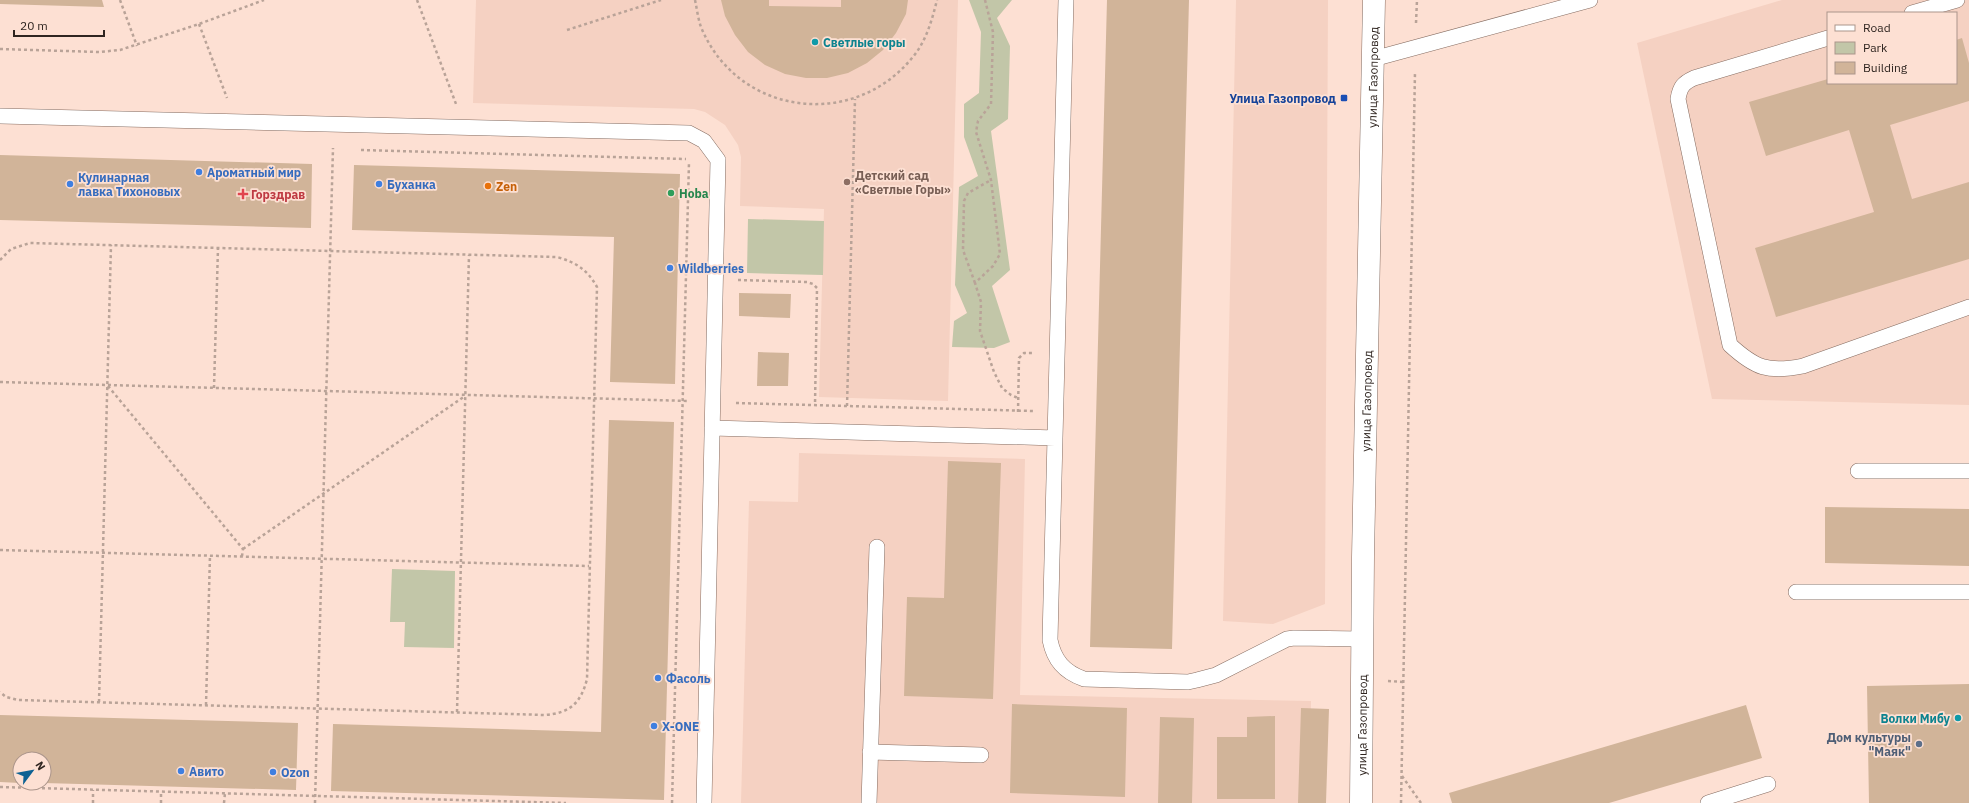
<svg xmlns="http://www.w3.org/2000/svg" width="1969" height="803" font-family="'IBM Plex Sans',sans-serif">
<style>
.built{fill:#f5d1c2;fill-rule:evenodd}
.green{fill:#c2c6a8}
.building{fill:#d1b499}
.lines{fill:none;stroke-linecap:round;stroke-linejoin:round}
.lane-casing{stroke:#856c61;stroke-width:16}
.secondary-casing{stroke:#856c61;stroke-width:23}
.path{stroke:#b9a398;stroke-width:2.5;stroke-dasharray:3 3;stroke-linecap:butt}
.lane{stroke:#fff;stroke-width:15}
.secondary{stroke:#fff;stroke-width:22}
.culture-dot{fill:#0f9aa8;stroke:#fde0d3;stroke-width:1.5}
.transit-dot{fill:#1a4fb4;stroke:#fde0d3;stroke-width:1.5}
.shop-dot{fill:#3f7fe0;stroke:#fde0d3;stroke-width:1.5}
.education-dot{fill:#8d6e63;stroke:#fde0d3;stroke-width:1.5}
.food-dot{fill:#e8710a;stroke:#fde0d3;stroke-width:1.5}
.leisure-dot{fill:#2e9e5b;stroke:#fde0d3;stroke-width:1.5}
.health-dot{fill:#e0444e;stroke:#fde0d3;stroke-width:1.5}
.service-dot{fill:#5c6f8a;stroke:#fde0d3;stroke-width:1.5}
.labels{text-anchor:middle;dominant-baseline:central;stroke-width:3.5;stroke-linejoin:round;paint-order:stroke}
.culture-label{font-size:12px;font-weight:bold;fill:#0d838f;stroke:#fde0d3;text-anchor:start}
.street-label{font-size:12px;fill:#2f2520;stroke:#fde0d3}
.transit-label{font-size:12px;font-weight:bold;fill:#164399;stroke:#fde0d3;text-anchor:end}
.shop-label{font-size:12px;font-weight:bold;fill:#366cbe;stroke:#fde0d3;text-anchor:start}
.education-label{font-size:12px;font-weight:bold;fill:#785e54;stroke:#fde0d3;text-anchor:start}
.food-label{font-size:12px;font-weight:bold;fill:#c56008;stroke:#fde0d3;text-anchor:start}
.leisure-label{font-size:12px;font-weight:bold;fill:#27864d;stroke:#fde0d3;text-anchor:start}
.health-label{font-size:12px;font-weight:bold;fill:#be3a42;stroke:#fde0d3;text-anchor:start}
.service-label{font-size:12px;font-weight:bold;fill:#4e5e75;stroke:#fde0d3;text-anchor:end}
</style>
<rect width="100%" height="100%" fill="#fde0d3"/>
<path class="built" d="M476,0H958L948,401L819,397L824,209L740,206L741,157L738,145L725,125L705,112L694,109L473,103Z
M1236,0H1328L1325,604L1273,624L1223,621Z
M1782,0H1969V405L1712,399L1637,43ZM1828,13H1956V83H1828Z
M799,453L1025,459L1020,695L1311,701L1309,803H741L749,501L798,502Z"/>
<path class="green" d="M969,0H1012L997,18L1010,46L1008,119L991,131L1010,270L992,286L1010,342L994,348L952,347L954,321L967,313L955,285L959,187L978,176L964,137V104L979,93L981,32Z
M748,219L824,221L823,275L747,273Z
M392,569L455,571L454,648L404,647L405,622H390Z"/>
<path class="building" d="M0,0H102L104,7L0,4Z
M721,0H769V6L841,7V0H908L906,14L896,33L883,50L867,63L848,73L827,78H806L785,74L765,65L748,52L735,35L725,16Z
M1107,0H1189L1172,649L1090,647Z
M1962,38L1969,63V101L1890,125L1912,199L1969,182V259L1776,317L1755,248L1874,212L1849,130L1766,156L1749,102L1828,79V83H1956V40Z
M0,155L312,164L311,228L0,220Z
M354,165L680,174L675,384L610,382L614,237L352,230Z
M739,293L791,294L790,318L739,316Z
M758,352L789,353L788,386H757Z
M609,420L674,422L664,800L331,791L333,724L601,732Z
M948,461L1001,463L993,699L904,696L907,597L944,598Z
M1825,507L1969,509V566L1825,563Z
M1969,684V803H1869L1867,686Z
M1012,704L1127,708L1125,797L1010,793Z
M1746,705L1762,758L1609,803H1452L1449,793Z
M1301,708L1329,709L1326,803H1298Z
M0,715L298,723L296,790L44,783V759H20V783L0,782Z
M1275,716V799H1217V737H1247V717Z
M1160,717L1194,718L1192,803H1158Z"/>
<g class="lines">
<defs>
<path id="lane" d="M1912,13L1957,0
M1828,38L1694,78C1683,83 1680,87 1678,99L1730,345C1755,368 1768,373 1803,366L1969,307
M1373,59L1590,0
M0,116L689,133L704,141L718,160L704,803
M712,428L1055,438L1050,640C1054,660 1064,672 1084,679L1188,682L1197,680L1216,675L1287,639L1294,638L1362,639
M1055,438L1066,0
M1858,471H1969
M1796,592H1969
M870,752L981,755
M869,803L877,547
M1708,803L1768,784"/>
<g id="secondary">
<path id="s1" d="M1361,803L1363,557L1374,0"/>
</g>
</defs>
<use href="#lane" class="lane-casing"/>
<use href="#secondary" class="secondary-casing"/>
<path class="path" d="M120,0L137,46
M417,0L456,104
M695,0C697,9 698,19 701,27C737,115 852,131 912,58C926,42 932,20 937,0
M985,0L993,32L991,104L978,121L976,132L991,180L1000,254L993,266L975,283L981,302L980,331L994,372L1002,388L1011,395L1018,398
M1416,23L1417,0
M199,24L227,98
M567,30L661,0
M0,49L99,52L120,50L199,24L264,0
M361,150L686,159
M0,260L11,249L30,243L557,257C575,262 587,269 597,287L587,679C581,703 570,713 545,715L18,700L6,697L0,692
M738,280L807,282L813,284L817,288L815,405
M975,283L963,250L964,201L968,193L991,180
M0,382L689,401
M108,386L243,549L242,556
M214,388L218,248
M736,403L1033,411
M847,406L855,99
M1018,412L1019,358L1024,353H1033
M243,549L465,396
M0,550L589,566
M1388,681L1404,682
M99,702L111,245
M206,705L210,555
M457,712L469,255
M1402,776L1421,803
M0,787L566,803
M93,803V790
M161,803V792
M224,803L225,793
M315,803L333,148
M672,803L689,162
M1401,803L1415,72"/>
<use href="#lane" class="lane"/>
<use href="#secondary" class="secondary"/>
</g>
<g class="culture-dot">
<circle cx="815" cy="42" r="4"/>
<circle cx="1958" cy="718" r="4"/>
</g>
<rect class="transit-dot" x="1340" y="94" width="8" height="8" rx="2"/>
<g class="shop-dot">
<circle cx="199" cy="172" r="4"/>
<circle cx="70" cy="184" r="4"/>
<circle cx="379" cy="184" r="4"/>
<circle cx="670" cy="268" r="4"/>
<circle cx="658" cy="678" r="4"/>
<circle cx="654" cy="726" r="4"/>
<circle cx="181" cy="771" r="4"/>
<circle cx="273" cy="772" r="4"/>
</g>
<circle class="education-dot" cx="847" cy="182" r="4"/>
<circle class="food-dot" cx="488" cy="186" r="4"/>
<circle class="leisure-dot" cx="671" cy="193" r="4"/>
<path class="health-dot" d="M241 188h4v4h4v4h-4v4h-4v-4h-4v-4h4z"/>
<circle class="service-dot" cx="1919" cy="744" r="4"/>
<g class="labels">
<g class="culture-label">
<text x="823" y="42">Светлые горы</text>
<text x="1950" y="718" text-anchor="end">Волки Мибу</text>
</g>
<g class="street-label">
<text stroke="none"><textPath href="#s1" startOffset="726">улица Газопровод</textPath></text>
<text stroke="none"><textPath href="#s1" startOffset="402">улица Газопровод</textPath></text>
<text stroke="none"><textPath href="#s1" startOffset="78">улица Газопровод</textPath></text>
</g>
<g class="transit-label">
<text x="1336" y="98">Улица Газопровод</text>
</g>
<g class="shop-label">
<text x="207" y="172">Ароматный мир</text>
<text x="78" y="177">Кулинарная<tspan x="78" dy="14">лавка Тихоновых</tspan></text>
<text x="387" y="184">Буханка</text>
<text x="678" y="268">Wildberries</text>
<text x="666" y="678">Фасоль</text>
<text x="662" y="726">X-ONE</text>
<text x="189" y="771">Авито</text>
<text x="281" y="772">Ozon</text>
</g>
<g class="education-label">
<text x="855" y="175">Детский сад<tspan x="855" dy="14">«Светлые Горы»</tspan></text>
</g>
<g class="food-label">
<text x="496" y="186">Zen</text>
</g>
<g class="leisure-label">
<text x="679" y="193">Hoba</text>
</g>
<g class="health-label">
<text x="251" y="194">Горздрав</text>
</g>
<g class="service-label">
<text x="1911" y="737">Дом культуры<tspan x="1911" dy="14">"Маяк"</tspan></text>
</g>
</g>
<rect x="1827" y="12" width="130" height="72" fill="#fde0d3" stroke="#ab958b"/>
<rect x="1835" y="25" width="20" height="6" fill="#ffffff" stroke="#ab958b"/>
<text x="1863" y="32" font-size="12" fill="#2f2520">Road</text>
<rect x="1835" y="42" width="20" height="12" fill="#c2c6a8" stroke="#ab958b"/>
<text x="1863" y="52" font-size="12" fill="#2f2520">Park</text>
<rect x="1835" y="62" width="20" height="12" fill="#d1b499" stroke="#ab958b"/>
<text x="1863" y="72" font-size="12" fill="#2f2520">Building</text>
<g transform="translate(32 771) rotate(58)"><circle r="19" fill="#fde0d3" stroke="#ab958b"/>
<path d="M0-3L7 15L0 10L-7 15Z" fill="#0d6193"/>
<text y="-6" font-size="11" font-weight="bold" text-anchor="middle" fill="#2f2520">N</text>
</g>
<path d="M14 30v6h90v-6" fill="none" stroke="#2f2520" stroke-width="2"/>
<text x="20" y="30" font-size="12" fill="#2f2520" stroke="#fde0d3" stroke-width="3" paint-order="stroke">20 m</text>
</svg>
